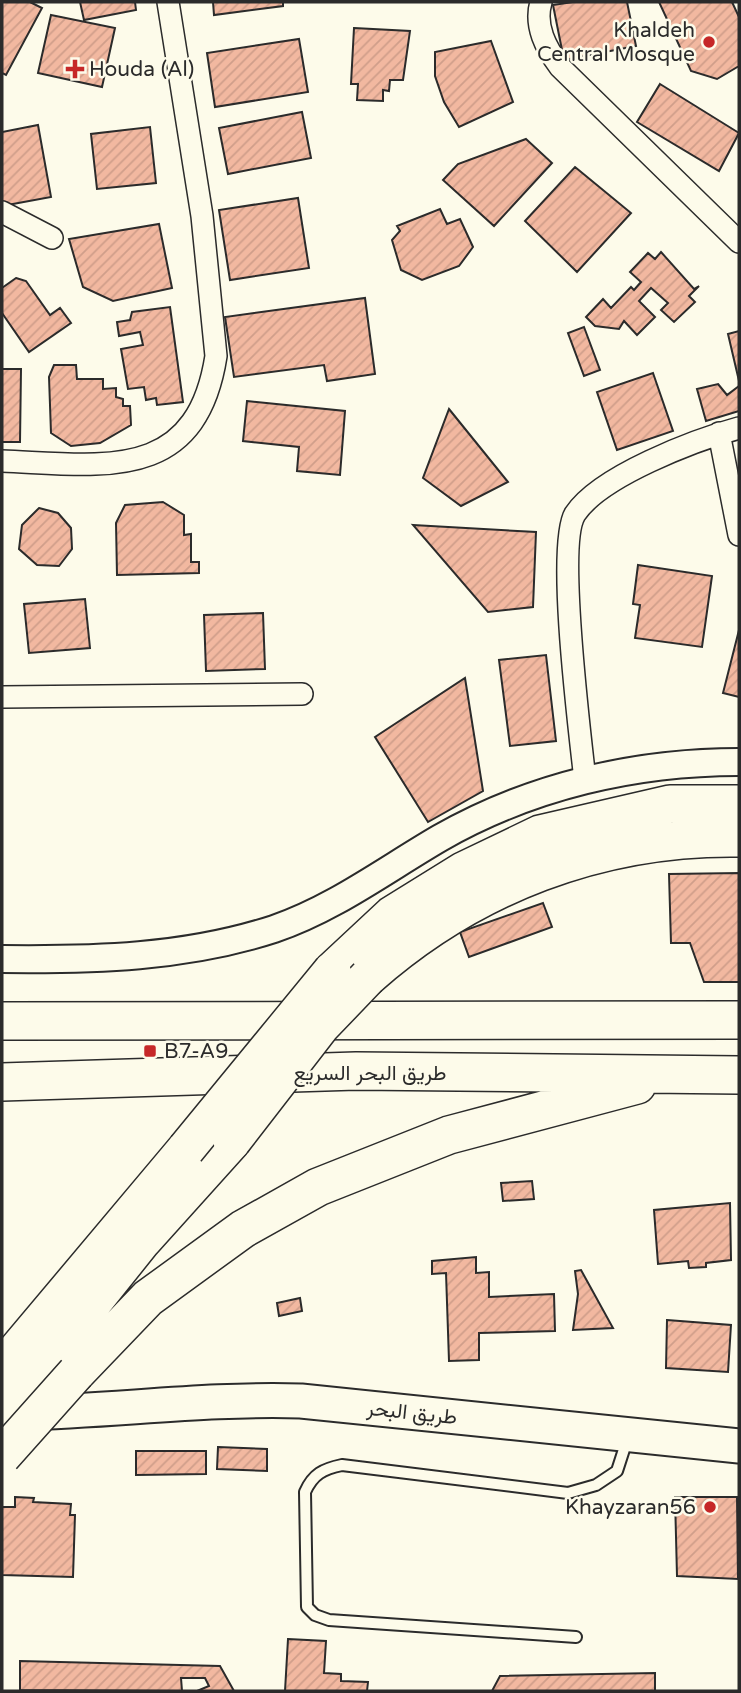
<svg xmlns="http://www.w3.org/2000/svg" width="741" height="1693" font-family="'Varela Round',Vazirmatn,sans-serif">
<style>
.building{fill:url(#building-hatch);stroke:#2b2b2b;stroke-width:2}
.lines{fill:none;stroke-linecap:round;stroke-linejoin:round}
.service-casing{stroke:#2b2b2b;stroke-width:14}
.minor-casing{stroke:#2b2b2b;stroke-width:24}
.tertiary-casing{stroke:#2b2b2b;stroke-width:30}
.trunk-casing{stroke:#2b2b2b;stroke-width:37}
.motorway-casing{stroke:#2b2b2b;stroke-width:40}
.service{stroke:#fdfbea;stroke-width:10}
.minor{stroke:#fdfbea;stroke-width:21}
.tertiary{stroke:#fdfbea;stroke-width:26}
.trunk{stroke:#fdfbea;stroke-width:33}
.motorway{stroke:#fdfbea;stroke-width:37}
.motorway-bridge-casing{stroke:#2b2b2b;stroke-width:40;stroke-linecap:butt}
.motorway-bridge{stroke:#fdfbea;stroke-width:37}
.poi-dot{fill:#c62828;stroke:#fdfbea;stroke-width:2.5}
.labels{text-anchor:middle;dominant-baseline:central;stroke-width:5;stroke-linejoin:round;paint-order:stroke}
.poi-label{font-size:21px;fill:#2b2b2b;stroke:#fdfbea;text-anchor:end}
.street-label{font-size:21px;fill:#2b2b2b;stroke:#fdfbea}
</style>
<defs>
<pattern id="building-hatch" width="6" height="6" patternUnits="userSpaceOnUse" patternTransform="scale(1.75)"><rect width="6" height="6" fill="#f2b8a0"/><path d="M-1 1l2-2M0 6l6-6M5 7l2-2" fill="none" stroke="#d09e8a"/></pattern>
</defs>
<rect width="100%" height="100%" fill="#fdfbea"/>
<path class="building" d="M2,2H30L42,8L6,75L2,73Z
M80,2H135L136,10L84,20Z
M213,2H283V6L214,15Z
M573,2H627L636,46L564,60L553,5Z
M659,2H732L739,17V66L717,79L691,71Z
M51,15L115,28L102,87L38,73Z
M354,28L410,31L403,80H390L389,91L383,90V101L357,100L358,84H351Z
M299,39L308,92L215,107L207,53Z
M491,41L513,102L459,127L444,102L435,76V52Z
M660,84L739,133L719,171L637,122Z
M302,112L311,158L228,174L219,128Z
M38,125L51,197L2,206V132Z
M150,127L156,183L97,189L91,134Z
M526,139L552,163L494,226L443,180L458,164Z
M575,167L631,213L577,272L525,221Z
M298,198L309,268L230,280L219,210Z
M440,209L447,224L460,219L473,247L459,266L422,280L401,270L392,240L400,231L397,226Z
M159,224L172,288L113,301L83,287L69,239Z
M661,252L694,289L699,286L689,296L695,302L674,322L661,310L668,303L651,288L639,301L655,317L637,335L624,321L619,329L595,326L586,317L603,299L611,308L631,287L634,290L641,282L630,272L648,253L655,259Z
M16,278L26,281L50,315L60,308L71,323L29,352L2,313V288Z
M365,298L375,374L327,381L324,365L234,377L225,317Z
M170,307L183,402L157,405L156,398L146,400L144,387L128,389L121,349L143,345L140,332L119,336L117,322L130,320L132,312Z
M584,327L600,370L584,376L568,333Z
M739,331V381L728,334Z
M54,365H76L77,379H103V389L116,388V397L123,399V406H130L131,425L100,443L71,446L51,433L49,377Z
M2,369H21L20,442H2Z
M653,373L673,431L617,450L597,392Z
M718,384L727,395L739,386V411L706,421L697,389Z
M247,401L345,411L340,475L297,471L299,447L243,441Z
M449,409L508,482L461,506L423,478Z
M163,502L184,515V535L191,534V562H199V573L117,575L116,523L125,505Z
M39,508L58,513L71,528L72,549L59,566L37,565L19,549L22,525Z
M413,525L536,532L533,607L488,612Z
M638,565L712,576L702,647L635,638L640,605L633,604Z
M85,599L90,648L29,653L24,604Z
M263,613L265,669L206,671L204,615Z
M739,630V697L723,693Z
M546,655L556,741L510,746L499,660Z
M465,678L483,791L428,822L375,737Z
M739,873V982H704L690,943H671L669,874Z
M543,903L552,927L469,957L460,932Z
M532,1181L534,1199L503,1201L501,1183Z
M730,1203L731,1260L706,1263V1267L689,1268L688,1261L658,1264L654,1210Z
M476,1257V1273L489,1272V1297L554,1294L555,1331L479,1333V1360L449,1361L446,1273L432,1274V1261Z
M581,1270L613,1328L573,1330L578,1294L575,1271Z
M300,1298L302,1311L279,1316L277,1303Z
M667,1320L731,1325L728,1372L666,1368Z
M218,1447L267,1449V1471L217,1469Z
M136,1451H206V1474L136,1475Z
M15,1497L34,1498L33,1502L71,1504L70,1515H75L73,1577L2,1575V1507H15Z
M675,1497H737L738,1579L677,1576Z
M288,1639L326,1641L324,1673L341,1674V1681L368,1682L367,1691H285Z
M20,1661L220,1666L234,1691H197L209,1686L205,1678H181L182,1691L20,1690Z
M655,1673V1691H492L500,1676Z"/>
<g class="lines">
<defs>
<path id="service" d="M576,1637L329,1620L315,1615L307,1607L305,1492C313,1474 323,1469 342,1465L568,1493L596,1485L617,1471L628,1437"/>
<path id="minor" d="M541,2C534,26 546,48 560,67L739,242
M2,212L52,238
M719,433L739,535
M2,461C103,465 196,484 216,356L202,216L168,2
M2,697L302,694
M585,780C580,734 556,545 575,514C600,476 695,440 739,428"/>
<path id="tertiary" d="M2,959C94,960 185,958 274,929C335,908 385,870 440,838C531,786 635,762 739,762"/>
<path id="trunk" d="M22,1413C115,1411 208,1398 301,1401L739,1446"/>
<path id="motorway" d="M332,971L392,915L463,871L540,834L670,804H739
M368,977C472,885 600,836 739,838
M2,1021L739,1020
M2,1082L356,1071L739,1075
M2,1368L186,1149
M76,1373L148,1298L243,1229L318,1187L449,1135L637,1085
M2,1409L50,1356L142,1241L232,1141"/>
</defs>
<use href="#service" class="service-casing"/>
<use href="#minor" class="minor-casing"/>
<use href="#tertiary" class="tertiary-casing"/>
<use href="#trunk" class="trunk-casing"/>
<use href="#motorway" class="motorway-casing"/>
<use href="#service" class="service"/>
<use href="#minor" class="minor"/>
<use href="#tertiary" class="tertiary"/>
<use href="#trunk" class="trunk"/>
<use href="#motorway" class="motorway"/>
<defs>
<path id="motorway-bridge" d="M232,1141L321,1026L368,977
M186,1149L332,971
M2,1456L76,1373"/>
</defs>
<use href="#motorway-bridge" class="motorway-bridge-casing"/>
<use href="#motorway-bridge" class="motorway-bridge"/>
</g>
<g class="poi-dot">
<circle cx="709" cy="42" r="7"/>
<path d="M71.5 58.5h7v7h7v7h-7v7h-7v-7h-7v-7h7z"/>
<rect x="143" y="1044" width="14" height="14" rx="3.5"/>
<circle cx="710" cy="1507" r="7"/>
</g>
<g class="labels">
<g class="poi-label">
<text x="695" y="30">Khaldeh<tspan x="695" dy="24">Central Mosque</tspan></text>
<text x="89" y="69" text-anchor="start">Houda (Al)</text>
<text x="164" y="1051" text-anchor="start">B7-A9</text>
<text x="696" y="1507">Khayzaran56</text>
</g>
<g class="street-label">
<text x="370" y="1073">طريق البحر السريع</text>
<text transform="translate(412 1413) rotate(6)">طريق البحر</text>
</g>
</g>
<rect width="741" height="1693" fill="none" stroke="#2b2b2b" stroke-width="7"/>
</svg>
